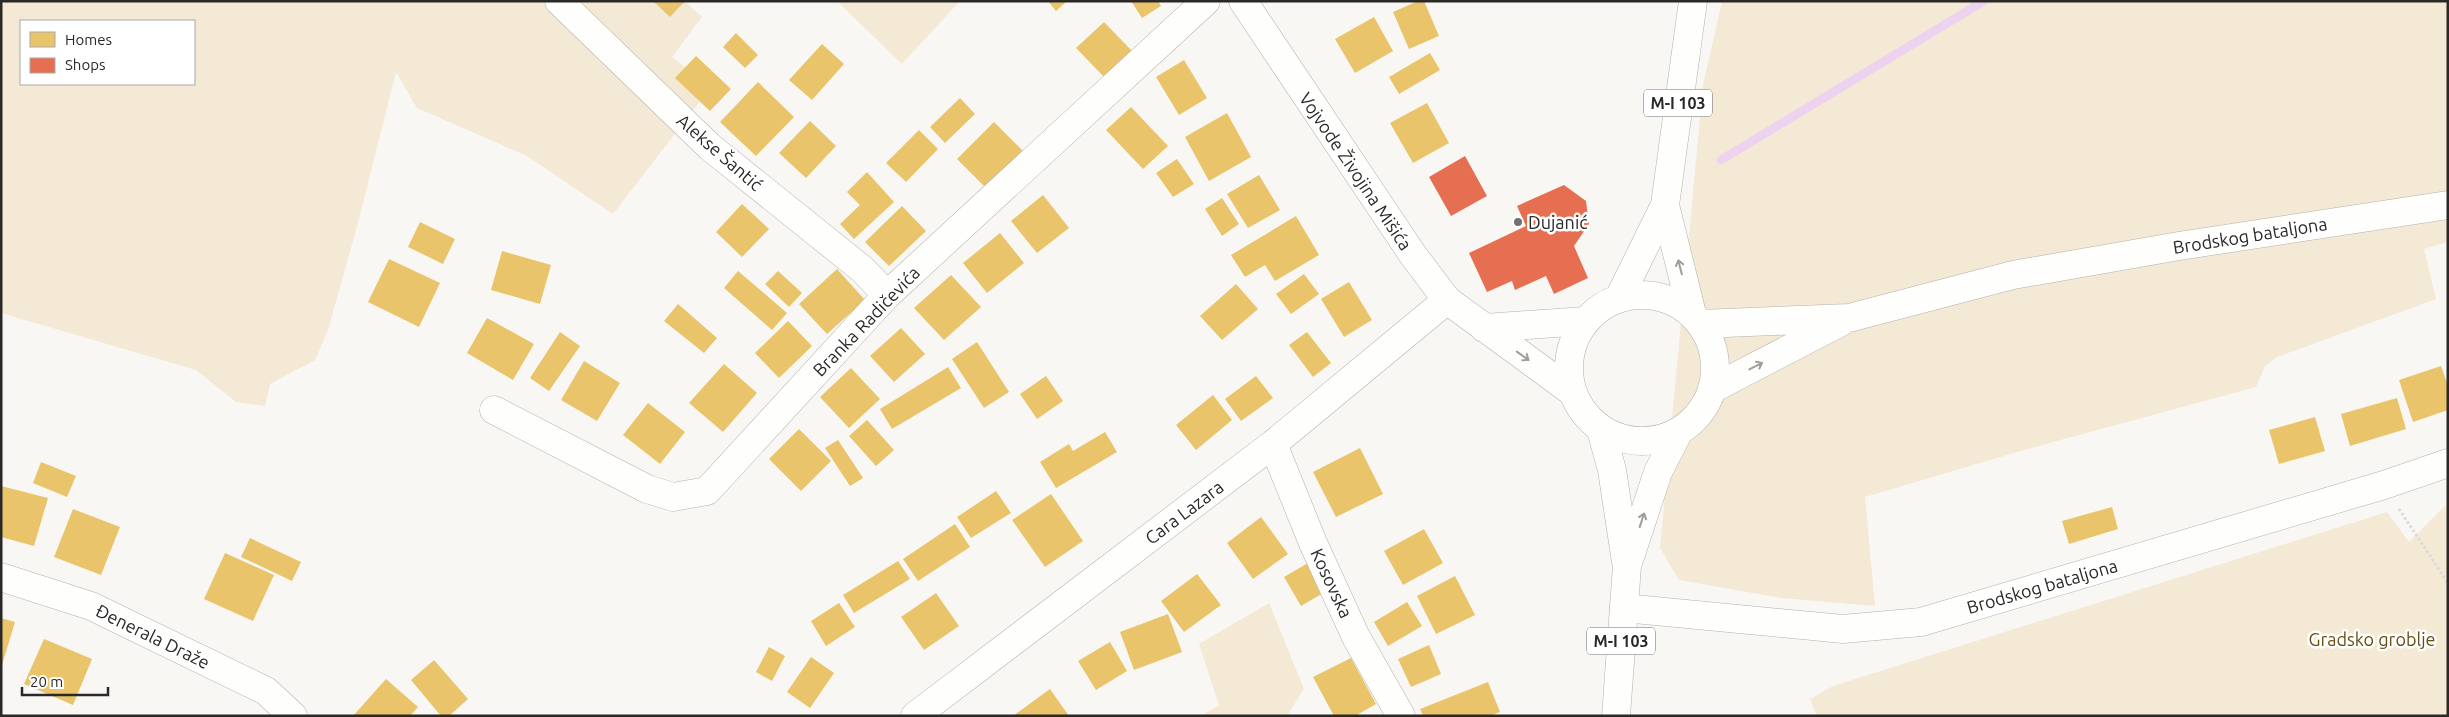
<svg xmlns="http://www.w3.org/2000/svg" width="2449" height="717" font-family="Ubuntu,sans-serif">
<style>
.green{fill:#f3e9d5;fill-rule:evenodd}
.homes{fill:#e9c46a}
.shops{fill:#e76f51}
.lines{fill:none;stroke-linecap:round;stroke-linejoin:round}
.stream{stroke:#eed3f1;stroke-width:9}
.minor-casing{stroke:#b3b1af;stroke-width:29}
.tertiary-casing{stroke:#b3b1af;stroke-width:29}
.primary-casing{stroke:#b3b1af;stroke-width:29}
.path{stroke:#dadada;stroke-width:3;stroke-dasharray:2.5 2.5;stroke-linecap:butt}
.minor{stroke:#fefefd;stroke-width:28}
.tertiary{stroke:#fefefd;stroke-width:28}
.primary{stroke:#fefefd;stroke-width:28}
.oneway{stroke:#9f9e9d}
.poi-dot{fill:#72716f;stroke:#fff;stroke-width:2}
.labels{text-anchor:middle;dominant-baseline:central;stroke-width:5;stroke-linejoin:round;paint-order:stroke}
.shield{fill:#fff;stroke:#6a6968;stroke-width:1}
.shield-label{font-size:16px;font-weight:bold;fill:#2a2927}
.street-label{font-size:18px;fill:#2a2927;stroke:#fff}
.poi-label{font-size:18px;fill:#2a2927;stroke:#fff;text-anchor:start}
.park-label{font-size:18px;fill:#674f14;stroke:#fff}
</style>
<rect width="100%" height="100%" fill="#f9f7f4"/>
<path class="green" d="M1,1H685L702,17L672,57L707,85L698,104L613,214L527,156L417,108L396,72L358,223L328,330L315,360L270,384L265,406L236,402L196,370L1,313ZM21,21H194V84H21Z
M837,1H960L902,64Z
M1722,1H2448V242L2424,249L2436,299L2277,357L2265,366L2256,387L2024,450L1865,497L1875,606L1782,598L1679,580L1660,548L1703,85Z
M2448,503V716H1817L1810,699L1833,686L2387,512L2409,542Z
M1269,603L1304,689L1287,716H1201L1219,705L1199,644Z"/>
<path class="homes" d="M653,1H685L670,17Z
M1048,1H1067L1056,11Z
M1131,1H1158L1161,6L1142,18Z
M1418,1H1424L1439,36L1409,49L1393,12Z
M1374,17L1393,51L1355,73L1335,39Z
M1104,22L1135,54L1108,81L1076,48Z
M736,33L758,55L745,68L723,47Z
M822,44L844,64L812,100L789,80Z
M1430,53L1440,70L1399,94L1389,77Z
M696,56L731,89L710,111L675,78Z
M1184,60L1207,98L1179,115L1156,77Z
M758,82L794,117L756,156L720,122Z
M960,98L975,114L945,143L930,127Z
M1427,103L1449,143L1413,163L1390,123Z
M1131,107L1168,146L1143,169L1106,130Z
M1227,113L1251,157L1209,181L1185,137Z
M810,121L836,146L806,178L779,153Z
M994,122L1024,152L987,189L957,159Z
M919,130L938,149L906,182L886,163Z
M1177,159L1194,184L1173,197L1156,173Z
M867,172L894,202L854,239L840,224L860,205L847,192Z
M1259,175L1280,210L1248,228L1227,194Z
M1043,195L1069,228L1037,253L1011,221Z
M1222,198L1239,224L1222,236L1205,209Z
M742,204L769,229L742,257L716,232Z
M902,206L926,231L889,266L865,242Z
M1296,216L1319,255L1275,281L1265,265L1245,277L1231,255Z
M420,222L455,239L443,264L408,247Z
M1000,233L1024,263L987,293L963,263Z
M502,251L551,265L540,304L491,290Z
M389,259L440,283L419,327L368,302Z
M837,269L865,300L827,334L799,304Z
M738,271L787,313L772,330L724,288Z
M778,271L802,293L789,307L765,284Z
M1304,274L1319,294L1291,314L1276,294Z
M951,275L981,307L944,340L914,308Z
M1349,282L1372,320L1344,337L1321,299Z
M1236,284L1258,309L1222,340L1200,316Z
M678,304L717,338L704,353L664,321Z
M487,318L534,344L513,380L467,353Z
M788,321L812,346L779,378L755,353Z
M901,328L925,354L894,382L870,356Z
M560,332L580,346L549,391L530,378Z
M1307,332L1331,363L1313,377L1289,345Z
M977,342L1009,392L984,408L952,359Z
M584,361L620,383L597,421L561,400Z
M724,364L757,393L723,432L689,403Z
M2441,366L2448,386V410L2413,422L2399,380Z
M948,367L961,388L892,429L880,409Z
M851,368L880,399L849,428L820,397Z
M1046,376L1063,401L1037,419L1020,394Z
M1256,376L1273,398L1241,421L1225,399Z
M1213,395L1232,420L1196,450L1176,425Z
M2397,398L2406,429L2350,446L2341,414Z
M648,403L685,432L660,464L623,435Z
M2315,417L2325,451L2279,464L2269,430Z
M867,420L894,450L876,466L849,436Z
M799,429L831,461L801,491L769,459Z
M1105,432L1117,452L1056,488L1040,462L1069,444L1073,451Z
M838,440L863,478L850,486L825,448Z
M1360,448L1383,494L1336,517L1313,472Z
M41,462L76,476L67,497L33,483Z
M1,486L48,498L34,546L1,537Z
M996,491L1011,513L971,538L957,517Z
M1051,494L1083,541L1045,567L1012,520Z
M2112,507L2118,529L2069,544L2062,521Z
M73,509L120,527L101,575L54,557Z
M1261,517L1288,554L1253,579L1227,543Z
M955,524L970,547L918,581L903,559Z
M1424,529L1443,563L1403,585L1384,551Z
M250,538L301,562L292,581L241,557Z
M225,553L274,575L253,621L204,599Z
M898,561L910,579L854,613L843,595Z
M1308,563L1325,592L1301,606L1284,577Z
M1197,574L1221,605L1184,632L1161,601Z
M1455,576L1475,615L1436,634L1417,596Z
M936,593L959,626L924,650L901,617Z
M1407,602L1422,626L1388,646L1374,622Z
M839,603L855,627L826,646L811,621Z
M1168,614L1182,652L1134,670L1120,632Z
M1,618L15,622L2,665H1Z
M44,639L92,659L73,705L24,684Z
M1110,642L1127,671L1096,690L1078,661Z
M1429,645L1441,674L1411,687L1398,659Z
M769,647L785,656L772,681L756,672Z
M811,657L834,673L810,708L787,692Z
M1351,658L1376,704L1355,716H1334L1313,677Z
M434,660L468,699L449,716H441L411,680Z
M386,679L418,707L410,716H353Z
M1488,682L1500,712L1490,716H1423L1420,709Z
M1050,689L1069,716H1013Z"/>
<path class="shops" d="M1465,156L1487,196L1451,216L1429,177Z
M1564,185L1586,201L1589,224L1574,246L1588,278L1554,294L1546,276L1515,290L1512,281L1487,292L1469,253L1526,226L1517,206Z"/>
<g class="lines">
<path class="stream" d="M1721,160L1984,1"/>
<defs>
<path id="minor" d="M559,1L710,147L862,269L887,295
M494,410L647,489L673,497L707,491L887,295L1206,1
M1273,444L1313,543L1356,637L1401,716
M1,577L91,606L266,691L293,716
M1624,608L1843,629L1921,622L2384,485L2448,463
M915,716L1273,444L1447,300"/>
<path id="tertiary" d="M1243,1L1413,255L1447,300L1571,391
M1701,324L1849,318L2013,275L2179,246L2448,205
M1484,328L1585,321
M1712,389L1841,322"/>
<path id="primary" d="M1665,205L1692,314
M1569 368a73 73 0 1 1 146 0a73 73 0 1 1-146 0Z
M1619,298L1665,205L1693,1
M1601,430L1612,470L1626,562
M1616,716L1627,566L1658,472L1679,431"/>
</defs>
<use href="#minor" class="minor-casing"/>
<use href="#tertiary" class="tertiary-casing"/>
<use href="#primary" class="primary-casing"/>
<path class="path" d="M2399,509L2448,583"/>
<use href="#minor" class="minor"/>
<use href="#tertiary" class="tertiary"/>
<use href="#primary" class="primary"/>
</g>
<defs><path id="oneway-shaft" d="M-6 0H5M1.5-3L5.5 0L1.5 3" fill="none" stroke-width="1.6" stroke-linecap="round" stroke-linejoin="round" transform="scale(1.25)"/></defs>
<g class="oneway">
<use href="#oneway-shaft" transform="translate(1680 267) rotate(-104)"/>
<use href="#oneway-shaft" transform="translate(1523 356) rotate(36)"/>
<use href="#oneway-shaft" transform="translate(1756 366) rotate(-27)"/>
<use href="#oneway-shaft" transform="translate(1642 520) rotate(-72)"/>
</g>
<circle class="poi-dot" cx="1518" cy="222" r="5"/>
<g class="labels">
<g class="shield">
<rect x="1644" y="89.5" width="68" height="27" rx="4"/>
<rect x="1587" y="627.5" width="68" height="27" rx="4"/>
</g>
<g class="shield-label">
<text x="1678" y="103">M-I 103</text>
<text x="1621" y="641">M-I 103</text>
</g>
<g class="street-label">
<text transform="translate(720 152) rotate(41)">Alekse Šantić</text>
<text transform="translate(1356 171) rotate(56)">Vojvode Živojina Mišića</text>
<text transform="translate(2250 235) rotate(-9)">Brodskog bataljona</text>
<text transform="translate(866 321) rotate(-46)">Branka Radičevića</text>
<text transform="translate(1184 512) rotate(-37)">Cara Lazara</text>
<text transform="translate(1332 583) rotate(65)">Kosovska</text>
<text transform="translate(2042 586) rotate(-16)">Brodskog bataljona</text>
<text transform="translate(153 636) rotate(26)">Đenerala Draže</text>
</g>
<g class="poi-label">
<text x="1528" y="222">Dujanić</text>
</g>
<g class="park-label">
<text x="2372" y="639">Gradsko groblje</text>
</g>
</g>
<rect width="2449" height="717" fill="none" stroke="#2a2927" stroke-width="5"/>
<rect x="20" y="20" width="175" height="65" fill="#ffffff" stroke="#aaa9a9"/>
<rect x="30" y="32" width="25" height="15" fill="#e9c46a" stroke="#aaa9a9"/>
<text x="65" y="45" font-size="15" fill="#2a2927">Homes</text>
<rect x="30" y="58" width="25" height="15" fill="#e76f51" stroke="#aaa9a9"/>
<text x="65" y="70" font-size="15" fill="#2a2927">Shops</text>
<path d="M22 687v8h86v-8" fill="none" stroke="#2a2927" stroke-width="2.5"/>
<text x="30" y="687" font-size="15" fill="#2a2927" stroke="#ffffff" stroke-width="4" paint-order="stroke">20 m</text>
</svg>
